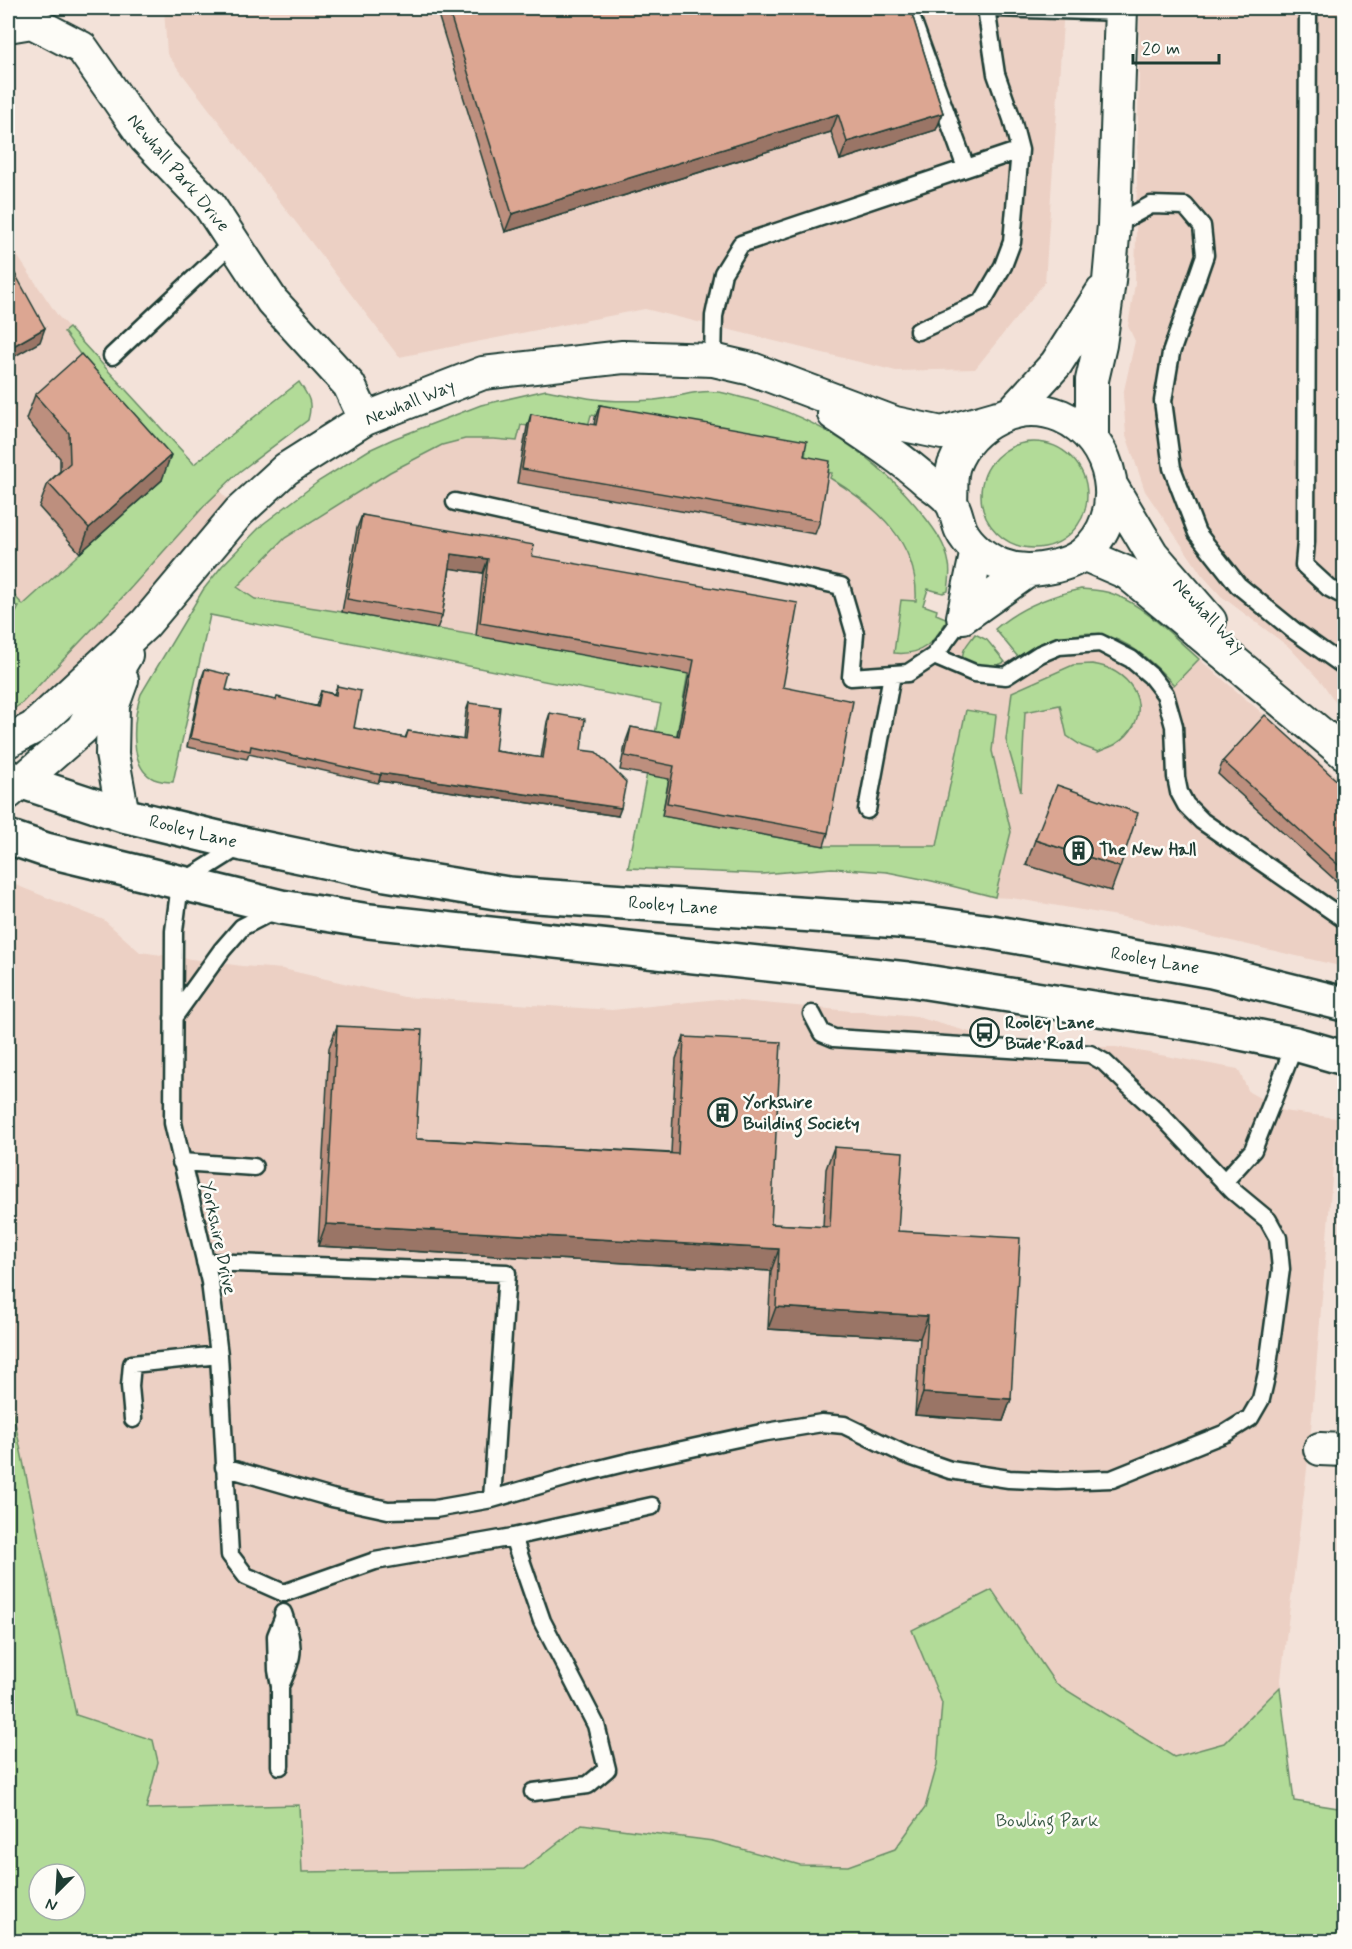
<svg xmlns="http://www.w3.org/2000/svg" width="1352" height="1949" font-family="Mynerve,sans-serif">
<style>
.built{fill:#ecd0c4}
.green{fill:#b2db98;stroke:#688c66;stroke-width:1.5;fill-rule:evenodd}
.lines{fill:none;stroke-linecap:round;stroke-linejoin:round}
.service-casing{stroke:#1f3d34;stroke-width:21}
.minor-casing{stroke:#1f3d34;stroke-width:36}
.trunk-casing{stroke:#1f3d34;stroke-width:38}
.service{stroke:#fdfcf7;stroke-width:16}
.minor{stroke:#fdfcf7;stroke-width:32}
.trunk{stroke:#fdfcf7;stroke-width:33}
.wall{fill:#bd8f7e;stroke:#1f3d34;stroke-width:1.5}
.shaded-wall{fill:#9a7466;stroke:#1f3d34;stroke-width:1.5}
.building{fill:#dca692;stroke:#1f3d34;stroke-width:1.5}
.labels{text-anchor:middle;dominant-baseline:central;stroke-width:5;stroke-linejoin:round;paint-order:stroke}
.street-label{font-size:18px;fill:#1f3d34;stroke:#fdfcf7}
.poi-label{font-size:18px;font-weight:bold;fill:#1f3d34;stroke:#fdfcf7;text-anchor:start}
.park-label{font-size:18px;fill:#3c5d48;stroke:#fdfcf7}
</style>
<rect width="100%" height="100%" fill="#f3e2d9"/>
<filter id="ink" filterUnits="userSpaceOnUse"><feTurbulence type="fractalNoise" baseFrequency=".0167" numOctaves="2"/><feDisplacementMap in="SourceGraphic" scale="12" xChannelSelector="R" yChannelSelector="G"/><feConvolveMatrix kernelMatrix="1 2 1 2 8 2 1 2 1" color-interpolation-filters="sRGB"/></filter>
<g filter="url(#ink)">
<path class="built" d="M164,8H1064L1045,282L975,369L896,371L645,309L399,357L167,54Z
M1140,8H1344V715L1323,684L1289,647L1221,596L1202,575L1145,491L1126,435L1123,395L1135,341L1128,326L1135,284Z
M8,242L58,316L239,512L8,741Z
M591,414L806,451L879,514L906,548L911,559L916,588V602L901,600L894,653L903,654L920,650L936,638L948,619L975,634L963,652L993,668L1045,645L1077,634H1092L1111,637L1144,655L1157,666L1192,667L1199,659L1344,783V967L1140,920L1012,898L990,897L932,881L887,872L832,868L762,874L628,868L661,704L210,615L285,538L390,472L442,445L465,439H494L516,441L520,425L586,433Z
M8,882L104,920L140,952L242,966L283,969L404,997L612,1010L718,999L917,1017L1001,1041L1079,1047H1116L1238,1069L1249,1092L1283,1111L1337,1118L1309,1453L1280,1687L1224,1743L1174,1757L1055,1683L992,1590L912,1630L942,1703L937,1765L925,1808L895,1849L848,1866L800,1865L713,1841L582,1824L524,1869L301,1872L299,1805L145,1809L158,1762L153,1740L77,1715L8,1389Z"/>
<path class="green" d="M69,328L194,464L299,382C309,397 313,402 308,420L239,472L206,504L119,601L22,703L8,713V627L19,607L8,603V589L23,605L80,553L87,364L64,332Z
M546,390C562,393 579,397 595,399C614,402 635,401 654,400C675,398 698,389 718,392C726,393 736,396 744,398C815,416 879,457 924,516C935,530 946,545 949,564C951,572 949,582 948,591L943,593L928,589L923,605L937,610L936,614L948,619C934,642 923,656 894,653L901,600L916,601C919,542 876,506 830,478L832,473L803,467L806,451L591,415L586,433L521,425L517,441L494,439H465L442,445L390,472L285,538L237,587L255,599L342,612L688,673L662,816L824,846H937L966,710L996,715L992,751L1011,832L995,897L932,881L887,872L832,868L762,874L628,868L661,704L210,615L173,782C167,782 159,781 154,779C127,767 134,715 141,694L203,590L222,566L263,524L292,502L319,481L369,450L393,439L481,405Z
M981 495a53 53 0 1 1 106 0a53 53 0 1 1-106 0Z
M1081,589C1092,590 1103,590 1113,594C1144,605 1175,638 1199,659L1174,685C1150,659 1114,625 1075,635C1055,640 1036,649 1018,657L995,629C1020,607 1049,596 1081,589Z
M975,634L987,640L1005,662C989,670 980,667 964,661C959,651 970,642 975,634Z
M1092,664C1098,665 1105,666 1110,669C1144,685 1149,723 1116,744C1111,747 1104,749 1098,752L1082,746L1067,736L1060,705L1025,712L1021,792L1006,740L1012,692L1073,665Z
M8,1389L76,1715L153,1740L158,1762L146,1809L299,1805L302,1872L524,1869L582,1824L713,1841L800,1865L848,1866L895,1849L925,1808L937,1765L942,1703L912,1630L992,1590L1055,1683L1174,1757L1224,1743L1280,1687L1294,1801L1344,1809V1941H8ZM39,1874H75V1910H39Z"/>
<g class="lines">
<defs>
<path id="service" d="M908,8L966,168
M996,8L1121,12
M1308,8L1306,542L1304,565L1329,588L1344,596
M1114,225L1151,205L1185,206L1202,226L1205,255L1171,353L1163,401L1172,468L1197,533L1238,585L1293,630L1344,666
M918,331L982,302L1003,266L1012,242L1020,150L1012,119L996,74L986,8
M112,356L233,242
M713,360L714,316L723,273L741,244L1020,150
M455,502L841,586L855,634L851,677L908,673L934,656L963,617
M934,656L974,673L1006,676L1040,654L1059,646L1100,643L1131,659L1151,676L1165,694L1174,726L1176,777L1179,792L1186,805L1202,821L1344,919
M867,810L892,675
M242,845L180,884L174,931L173,1123L210,1282L219,1355L230,1555L246,1576L284,1593L375,1561L513,1537L652,1506
M173,1018L222,950L242,927L277,909
M181,1162L254,1167
M1224,1182L1253,1150L1295,1044
M205,1262L507,1273L492,1499
M133,1419L130,1386L132,1364L219,1355
M224,1467L332,1498L388,1510L435,1509L492,1499L571,1476L636,1460L761,1433L822,1423L844,1425L904,1454L950,1470L1009,1479L1057,1481L1112,1479L1226,1433L1250,1418L1261,1399L1267,1373L1281,1269L1278,1238L1268,1220L1233,1191L1157,1111L1126,1083L1104,1062L1090,1054L834,1038L822,1033L812,1014
M513,1537L542,1621L596,1725L607,1769L588,1785L533,1792
M280,1686C296,1653 294,1646 283,1613
M280,1766V1686L277,1670L276,1636L284,1616"/>
<path id="minor" d="M8,26L32,22L82,48L145,138L209,205L272,301L349,385L365,419
M1012,412L1056,364L1102,292
M834,414C867,436 900,457 929,483C936,488 945,494 950,501C956,508 957,521 961,530C968,545 986,559 1001,565C1014,570 1028,571 1041,569C1055,567 1072,563 1083,554C1130,515 1115,439 1061,416C1018,398 970,424 954,465C950,476 952,490 951,501
M1092,437V380L1100,345L1109,281L1114,225L1121,8
M1112,487L1152,554L1210,621
M1083,554L1127,573L1344,753
M963,617L1028,571
M963,617L977,550
M122,680L113,705L112,754L123,815
M8,741L33,728L145,624L239,512L286,469L365,419L483,373L623,357L713,360L752,369L895,423L942,433L998,417
M8,793L82,729L126,655
M1320,1449L1344,1450"/>
<path id="trunk" d="M8,777L123,815L243,844L386,874L508,894L928,923L991,932L1212,971L1344,1004
M8,837L46,850L281,907L369,921L907,979L1201,1025L1295,1044L1344,1058"/>
</defs>
<use href="#service" class="service-casing"/>
<use href="#minor" class="minor-casing"/>
<use href="#trunk" class="trunk-casing"/>
<use href="#service" class="service"/>
<use href="#minor" class="minor"/>
<use href="#trunk" class="trunk"/>
</g>
<path class="wall" d="M436,8H910L943,113L936,130L840,160L831,132L505,232Z
M35,395L162,480L80,553L39,507L48,483L60,471V458L26,419Z
M600,405L804,456L820,521L815,534L517,483L527,427L531,414L594,425L595,418Z
M362,515L532,556L783,687L828,833L824,846L662,816L669,779L620,770L626,741L631,727L677,736L689,674L476,636L483,573L450,568L442,616L437,629L342,612L357,528Z
M205,669L226,690L276,700L316,706L321,691L334,694L337,686L354,728L405,738L408,731L463,740L466,711L469,703L495,751L541,758L547,722L550,713L581,750L618,816L379,781L378,783L249,754L247,759L187,747L202,677Z
M1223,761L1344,787V888L1218,774Z
M1035,840L1120,867L1111,891L1026,865Z
M337,1026L416,1139L671,1153L676,1059L684,1037L771,1224L823,1227L826,1169L834,1147L898,1231L1011,1399L1003,1421L915,1415L920,1338L768,1329L771,1271L318,1246L329,1048Z"/>
<path class="shaded-wall" d="M943,113L936,130L840,160L847,142Z
M838,114L831,132L505,232L512,214Z
M45,328L40,342L8,360V349Z
M171,455L162,480L80,553L89,528Z
M452,554L488,559L483,573L447,568Z
M381,773L621,808L618,816L379,781Z
M326,1224L779,1249L771,1271L318,1246Z
M776,1307L928,1316L920,1338L768,1329Z
M923,1393L1011,1399L1003,1421L915,1415Z"/>
<path class="building" d="M448,8H910L943,113L847,142L838,114L512,214Z
M8,261L45,328L8,349Z
M81,354L171,455L89,528L48,483L70,463L69,433L35,395Z
M600,405L807,441L804,456L830,461L820,521L522,469L531,414L596,425Z
M362,515L534,545L532,556L798,603L783,687L853,701L828,833L667,803L674,766L625,756L631,727L679,736L694,660L480,623L488,559L452,554L442,616L347,599Z
M205,669L230,675L226,690L276,700L277,697L318,707L321,691L336,695L337,686L361,691L354,728L406,738L408,731L465,740L469,703L500,707L495,751L543,758L550,713L585,719L581,750L596,752L626,782L621,808L381,773V775L251,746L250,751L190,738Z
M1265,715L1344,787V870L1223,761Z
M1057,785L1138,813L1120,867L1035,840Z
M337,1026L422,1030L416,1139L678,1154L684,1037L781,1042L771,1224L830,1227L834,1147L903,1152L898,1231L1020,1238L1011,1399L923,1393L928,1316L776,1307L779,1249L326,1224Z"/>
</g>
<defs>
<symbol id="building-ring" viewBox="-11 -11 22 22"><circle r="9.5" fill="#fdfcf7" stroke="#1f3d34" stroke-width="1.5"/><path d="M-4-6H4V6H1V3H-1V6H-4ZM-2.5-4.3h1.7v1.8h-1.7ZM.8-4.3h1.7v1.8H.8ZM-2.5-1h1.7V.8h-1.7ZM.8-1h1.7V.8H.8Z" fill="#1f3d34"/></symbol>
<symbol id="bus-ring" viewBox="-11 -11 22 22"><circle r="9.5" fill="#fdfcf7" stroke="#1f3d34" stroke-width="1.5"/><path d="M-5-6H5V4H4V6H2V4H-2V6H-4V4H-5ZM-3.5-4V0h7V-4ZM-3.5 1.2v1.5H-2V1.2ZM2 1.2v1.5H3.5V1.2Z" fill="#1f3d34"/></symbol>
</defs>
<g fill-rule="evenodd">
<use href="#building-ring" x="1062" y="834" width="33" height="33"/>
<use href="#bus-ring" x="968" y="1016" width="33" height="33"/>
<use href="#building-ring" x="706" y="1096" width="33" height="33"/>
</g>
<g class="labels">
<g class="street-label">
<text transform="translate(178 173) rotate(50)">Newhall Park Drive</text>
<text transform="translate(410 403) rotate(-22)">Newhall Way</text>
<text transform="translate(1208 616) rotate(47)">Newhall Way</text>
<text transform="translate(193 832) rotate(14)">Rooley Lane</text>
<text transform="translate(673 906) rotate(4)">Rooley Lane</text>
<text transform="translate(1155 961) rotate(10)">Rooley Lane</text>
<text transform="translate(218 1238) rotate(78)">Yorkshire Drive</text>
</g>
<g class="poi-label">
<text x="1099" y="850">The New Hall</text>
<text x="1005" y="1023">Rooley Lane<tspan x="1005" dy="21">Bude Road</tspan></text>
<text x="743" y="1103">Yorkshire<tspan x="743" dy="21">Building Society</tspan></text>
</g>
<g class="park-label">
<text x="1047" y="1821">Bowling Park</text>
</g>
</g>
<rect width="1352" height="1949" fill="none" stroke="#fdfcf7" stroke-width="30"/>
<rect x="15" y="15" width="1322" height="1919" fill="none" stroke="#1f3d34" stroke-width="2" filter="url(#ink)"/>
<g transform="translate(57 1892) rotate(204)"><circle r="28" fill="#fdfcf7" stroke="#a4b0a9" stroke-width="1.5"/>
<path d="M0-4.5L10 22L0 15L-10 22Z" fill="#1f3d34"/>
<text y="-9" font-size="16" font-weight="bold" text-anchor="middle" fill="#1f3d34">N</text>
</g>
<path d="M1133 54v9h86v-9" fill="none" stroke="#1f3d34" stroke-width="3"/>
<text x="1142" y="54" font-size="18" fill="#1f3d34" stroke="#fdfcf7" stroke-width="4.5" paint-order="stroke">20 m</text>
</svg>
